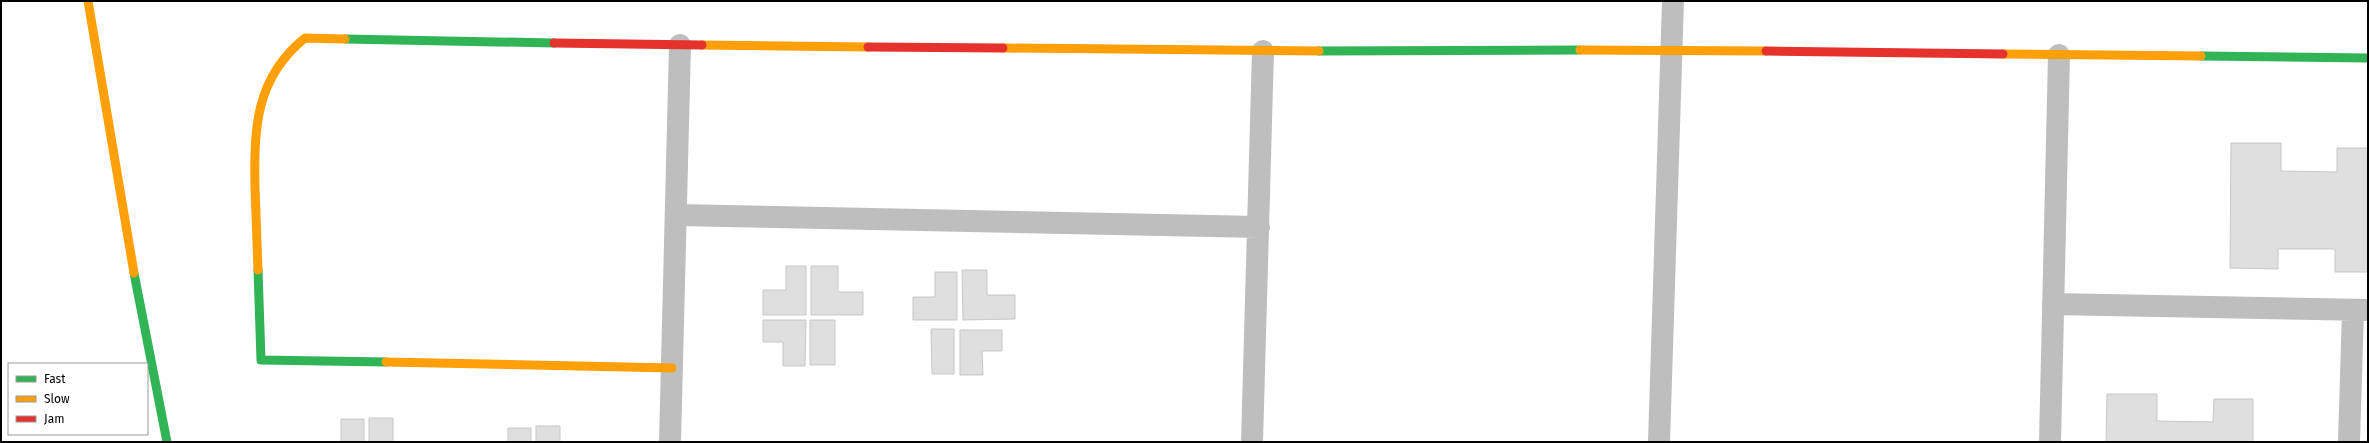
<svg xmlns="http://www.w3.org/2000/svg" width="2369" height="443" font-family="'Fira Sans',sans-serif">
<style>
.building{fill:#dfdfdf;stroke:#c7c7c7}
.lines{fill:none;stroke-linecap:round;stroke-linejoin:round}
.street{stroke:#bebebe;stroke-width:22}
.fast{stroke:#30b455;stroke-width:9}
.slow{stroke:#ff9f0a;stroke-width:9}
.jam{stroke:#e5322d;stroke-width:9}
</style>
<rect width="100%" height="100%" fill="#fff"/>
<path class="building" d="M2231,143H2281V171L2337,172V148H2368V272H2335V249H2278V269L2230,268Z
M786,266H806V315H763V290H786Z
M811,266H838V292H863V315H811Z
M962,270H987V295H1015V319L963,320Z
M935,272H957V320H913V297H935Z
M763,320H806L805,366H783V342H763Z
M810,320H835V365H810Z
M931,329H954V374H932Z
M960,330H1002V351H982L983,375H960Z
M2107,394H2157V421L2213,422L2214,399H2253V442H2106Z
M369,418H393V442H369Z
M341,419H364V442H341Z
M536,426H560V442H536Z
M508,428H531V442H508Z"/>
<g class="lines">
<path class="street" d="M676,215L1259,227
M2053,304L2368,310
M670,442L680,45
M1252,442L1263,51
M1659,442L1673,1
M2050,442L2059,55
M2349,442L2353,310"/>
<path class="fast" d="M345,39L554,43
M1319,51L1580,50
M2201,56L2368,58
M258,270L261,360L386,362
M134,273L167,442"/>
<path class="slow" d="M88,1L134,273
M702,45L868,47
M1003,48L1319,51
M1580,50L1766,51
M2003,54L2201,56
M258,270C257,243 256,215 255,188C254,129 255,78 305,38L345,39
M386,362L672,368"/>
<path class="jam" d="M554,43L702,45
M868,47L1003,48
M1766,51L2003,54"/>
</g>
<rect width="2369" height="443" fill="none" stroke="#000000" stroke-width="4"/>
<rect x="8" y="363" width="140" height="72" fill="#ffffff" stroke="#999999"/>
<rect x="16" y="376" width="20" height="6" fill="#30b455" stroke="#999999"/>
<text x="44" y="383" font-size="12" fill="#000000">Fast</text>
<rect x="16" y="396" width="20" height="6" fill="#ff9f0a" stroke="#999999"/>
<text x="44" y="403" font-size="12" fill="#000000">Slow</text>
<rect x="16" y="416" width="20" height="6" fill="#e5322d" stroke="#999999"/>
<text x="44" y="423" font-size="12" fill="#000000">Jam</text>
</svg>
